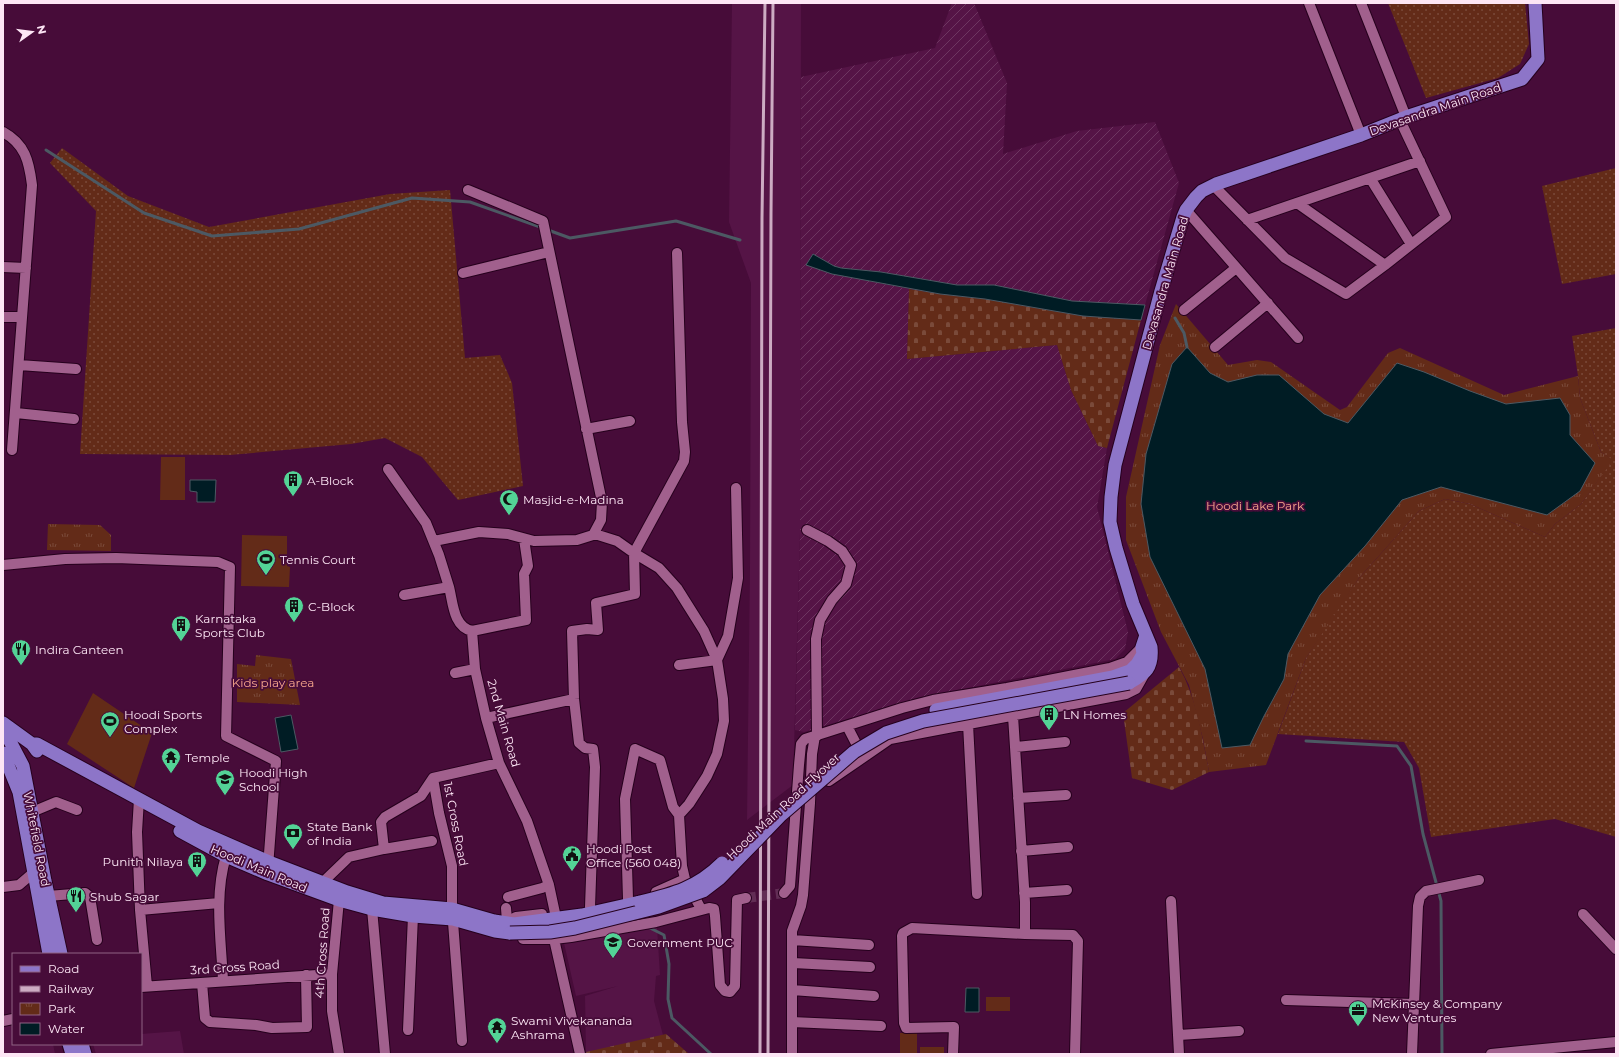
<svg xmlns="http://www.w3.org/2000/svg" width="1619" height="1057" font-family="Montserrat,sans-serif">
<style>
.built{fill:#551446}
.industrial{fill:url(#industrial-furrows)}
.grass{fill:url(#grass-dots)}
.cemetery{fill:url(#cemetery-stones)}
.park{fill:url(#park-tufts)}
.garden{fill:#632b18}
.water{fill:#001c24;stroke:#4c5963}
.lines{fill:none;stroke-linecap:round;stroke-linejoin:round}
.stream{stroke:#4c5963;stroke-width:3}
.minor-tunnel{stroke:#622d55;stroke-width:10;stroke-dasharray:10 5;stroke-linecap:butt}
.minor-casing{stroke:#26001d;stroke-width:12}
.major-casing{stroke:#26001d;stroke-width:15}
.minor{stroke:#a1608d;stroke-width:10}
.major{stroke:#8d75c8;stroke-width:13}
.rail{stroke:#ccabc2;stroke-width:3}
.major-bridge-casing{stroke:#26001d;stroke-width:15;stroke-linecap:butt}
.major-bridge{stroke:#8d75c8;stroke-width:13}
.labels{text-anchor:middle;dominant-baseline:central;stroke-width:3.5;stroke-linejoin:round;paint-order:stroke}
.street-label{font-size:12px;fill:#fde6f5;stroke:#470c39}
.poi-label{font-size:12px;fill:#fde6f5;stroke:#470c39;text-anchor:start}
.park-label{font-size:12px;fill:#f7a78d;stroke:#470c39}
</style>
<defs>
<pattern id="industrial-furrows" width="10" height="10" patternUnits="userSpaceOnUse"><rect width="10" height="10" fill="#551446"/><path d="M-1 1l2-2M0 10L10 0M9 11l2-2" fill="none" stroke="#6e3661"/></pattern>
<pattern id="grass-dots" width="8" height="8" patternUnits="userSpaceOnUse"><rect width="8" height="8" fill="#632b18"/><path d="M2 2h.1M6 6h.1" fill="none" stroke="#7a4a3a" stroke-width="1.8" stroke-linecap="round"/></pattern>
<pattern id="cemetery-stones" width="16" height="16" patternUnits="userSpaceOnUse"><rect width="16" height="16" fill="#632b18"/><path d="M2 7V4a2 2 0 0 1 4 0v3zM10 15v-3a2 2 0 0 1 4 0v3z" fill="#7a4a3a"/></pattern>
<pattern id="park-tufts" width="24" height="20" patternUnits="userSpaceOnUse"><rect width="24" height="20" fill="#632b18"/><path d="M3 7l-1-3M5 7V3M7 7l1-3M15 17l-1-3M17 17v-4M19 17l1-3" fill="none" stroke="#7a4a3a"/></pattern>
</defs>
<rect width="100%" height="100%" fill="#470c39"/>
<path class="built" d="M732,3H801L800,533L793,785L747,820L750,568L751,283L729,222Z
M657,927L660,975L656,976L654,1001L664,1039L586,1052L585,996L618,986L576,996L564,943Z
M13,1024V1044H53L55,1054H3V1025Z
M180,1031L184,1054H96L93,1044H141V1034Z"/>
<path class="industrial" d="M952,3H974L1007,83L1003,154L1077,131L1155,122L1179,183L1145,305L1072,301L994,285H957L881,272L841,268L834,266L813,254L806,265L864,280L909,289L907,359L1057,345L1071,390L1098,446L1107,448L1097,507L1128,632L1125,649L1115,659L917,698L804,732L795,730L800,533L801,77L935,48Z"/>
<path class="grass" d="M1388,3H1525L1529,44L1520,64L1498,78L1426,98Z
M62,148L128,196L209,227L390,194L450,190L465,358L500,355L512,383L523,486L458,500L422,457L385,438L351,444L230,455L80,454L96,211L50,163Z
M1616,168V274L1562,284L1542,186Z
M1616,328V837L1555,819L1431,837L1419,768L1404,742L1278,734L1306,658L1333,615L1359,578L1419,511L1445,499L1470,504L1545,537L1555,524L1581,504L1612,460L1601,452L1580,398L1578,376L1572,336Z"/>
<path class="cemetery" d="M909,289L940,294L985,299L1083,316L1141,320L1107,448L1098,446L1071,390L1057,345L907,359Z
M1179,667C1197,699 1202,736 1209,772L1172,790L1132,778L1123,713Z
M666,1034L689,1054H587L586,1052Z"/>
<path class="park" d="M1176,304L1228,365L1257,360L1271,362L1340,410L1347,407L1388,353L1400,348L1504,395L1578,376L1580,398L1601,452L1613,460L1581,504L1555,524L1545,537L1470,504L1445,499L1419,511L1359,578L1306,658L1266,765L1209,772L1203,739L1189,685L1161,632L1126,540V497L1160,345Z
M48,524L100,525L111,535V551L47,550Z
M256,655L291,659L300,705L237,702V664L255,666Z"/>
<path class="garden" d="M161,457H185V500H160Z
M242,535L287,536V566L290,567L289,587L241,586Z
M93,693L152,733L134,788L67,744Z
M986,997H1010V1011H986Z
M900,1033H917V1054H900Z
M920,1047H944V1054H920Z"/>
<path class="water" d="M813,254L834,266L841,268L881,272L957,285H994L1072,301L1145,305L1141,320L1083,316L985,299L940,294L832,274L806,265Z
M1187,347L1210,373L1228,382L1257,375H1279L1324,414L1348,423L1397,363L1424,372L1470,391L1506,404L1560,398L1570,415V435L1595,463L1580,491L1547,515L1441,487L1402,500L1365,546L1320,595L1288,654L1284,679L1264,716L1250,745L1222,748L1205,669L1150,557L1141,504L1146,454L1172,364Z
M190,480H216L215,502H197V492L190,491Z
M291,715L298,749L281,752L275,718Z
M966,988H979V1012H965Z"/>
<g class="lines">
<path class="stream" d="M46,150L144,213L212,236L299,229L412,198L470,202L543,228
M548,230L570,238L676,221L740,240
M1175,318L1184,333L1187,347
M1306,741L1397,746L1411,766L1423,834L1441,901L1442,1054
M650,928L664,935L669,964L668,999L672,1018L711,1054"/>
<path class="minor-tunnel" d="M746,898L784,893"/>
<defs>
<path id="minor" d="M1309,3L1361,135
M1361,3L1406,117
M3,132C25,144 29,161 32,185L12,450
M1370,178L1411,244
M1213,185L1285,258L1346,294L1385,265
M468,190L543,221L602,502L601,520L593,535
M1297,203L1385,265L1446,217L1400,120
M1186,210L1298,338
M1247,220L1420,161
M3,267L26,268
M463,273L549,252
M1184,310L1236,268
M3,317H22
M1215,347L1268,303
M19,365L76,369
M16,413L74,419
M586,429L630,421
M388,469L426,523L439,555L449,587
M807,530L828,541L842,551L851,565L846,584L832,600L820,620L816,639L817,736
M434,541L479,532L508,534L534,541L577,540L593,535H598L617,541L634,553L659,568L677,588L704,631L717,660L723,699L724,721L717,754L707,776L689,804L679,815L682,866L685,879L701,909
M3,565L65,559L116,558L218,562L230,567L226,736L276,761L268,867
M404,595L449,587C453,602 453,627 472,631L475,669L486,718L499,763L527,821L549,885L555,913
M472,631L526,620L524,574L528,566L524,539
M679,665L717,660L728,636L738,578L736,488
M455,673L475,669
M1013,716L1025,902V934L1073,935L1078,941L1075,1054
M486,718L574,699
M968,724L977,894
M847,726L862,755
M1016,747L1065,742
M829,781L890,739L1126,694L1136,689L1145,673
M1018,798L1066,795
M139,799L137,832L140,910L147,986
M32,812L56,802L77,810
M384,849L381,822L385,817L421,796L433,778
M1021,851L1068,847
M322,883L349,857L384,849L432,841
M3,887L19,885L33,873
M656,892L685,879
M784,893L790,886L799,765L801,744L805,739L902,708L933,700L1007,688L1110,668L1127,662L1142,647
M1024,893L1067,890
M48,896L85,893L90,897L97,940
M508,897L542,888L549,885
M628,899L625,799L635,749L660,760L673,807L679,815
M339,900L332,974V1011L339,1054
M1171,901L1179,1054
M590,907L595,767L593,749L585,748L579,743L574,699L572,631L587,629L598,630L596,603L635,594L634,553L684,461L685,452L682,422L677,253
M506,908L507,921
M372,909L385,1054
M140,910L219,903
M1583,914L1616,949
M504,923L516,917L542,914
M523,939H554L571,937L656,922L709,908L714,909L715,916L720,985L725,991L730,992L735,986L737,900L746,898
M554,939L580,1054
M792,940L869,945
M793,963L870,967
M223,980C221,939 214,896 226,856
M202,983L205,1018L210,1022L256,1025L272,1028L307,1027L306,975
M141,987L332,974
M792,990L874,996
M1286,1000L1414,1004
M3,1021L13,1019
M792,1022L881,1026
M408,1030L413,916
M1179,1035L1239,1031
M462,1041L452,909V866L439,813L433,778L499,763
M792,1054V931L801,906L803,895L810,803L812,754L815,736
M953,1054L954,1027L906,1028L904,1023L902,936L903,933L912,928L1025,934
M1412,1054L1418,906L1420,897L1426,891L1479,880
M1491,1054L1616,1042"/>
<path id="major" d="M1129,683C1146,673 1153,668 1151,647L1133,604L1116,548L1110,522L1111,497L1115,465L1161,291L1183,217L1186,210L1196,197L1202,191L1216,184L1361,135L1406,117L1522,79L1538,59L1535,3
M936,710L1113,677L1130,671L1137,664L1143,654L1142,647L1146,635
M3,723L32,744L37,751
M3,728L23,766L45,881L61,954
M32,744H37L198,831L269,862L347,892L383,903L452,909L494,921L514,924L582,915L640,902
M3,753L19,792L49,954
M180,831L226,856L268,874L339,900L372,909L413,916L453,919L495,931L510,933
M69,1044L72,1054
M82,1044L85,1054"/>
</defs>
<use href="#minor" class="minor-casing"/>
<use href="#major" class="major-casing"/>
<use href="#minor" class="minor"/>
<use href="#major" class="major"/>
<path class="rail" d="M760,1054L762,218L765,3
M768,1054L771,214L773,3"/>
<defs>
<path id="major-bridge" d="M640,902C673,894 697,888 722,863
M510,933L550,932L575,928L659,907L703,891L720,878L781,815L854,752L886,733L923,721L1129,683"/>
</defs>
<use href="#major-bridge" class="major-bridge-casing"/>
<use href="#major-bridge" class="major-bridge"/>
</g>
<defs>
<symbol id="building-pin" viewBox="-11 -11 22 30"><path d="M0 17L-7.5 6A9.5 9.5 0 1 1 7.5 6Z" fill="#53d396" stroke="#470c39"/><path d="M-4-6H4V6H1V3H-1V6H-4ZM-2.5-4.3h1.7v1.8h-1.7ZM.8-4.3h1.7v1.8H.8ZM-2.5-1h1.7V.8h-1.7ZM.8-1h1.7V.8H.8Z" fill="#111"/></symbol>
<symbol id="mosque-pin" viewBox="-11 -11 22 30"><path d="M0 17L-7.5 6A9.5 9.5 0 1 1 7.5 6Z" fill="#53d396" stroke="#470c39"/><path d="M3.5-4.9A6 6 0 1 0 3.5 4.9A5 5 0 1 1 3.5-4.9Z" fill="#111"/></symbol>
<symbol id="stadium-pin" viewBox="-11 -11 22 30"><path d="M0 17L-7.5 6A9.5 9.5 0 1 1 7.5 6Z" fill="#53d396" stroke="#470c39"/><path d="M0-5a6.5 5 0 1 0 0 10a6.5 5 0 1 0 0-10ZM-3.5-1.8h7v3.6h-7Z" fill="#111"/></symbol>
<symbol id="restaurant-pin" viewBox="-11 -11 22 30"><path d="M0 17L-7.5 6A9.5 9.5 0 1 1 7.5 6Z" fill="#53d396" stroke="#470c39"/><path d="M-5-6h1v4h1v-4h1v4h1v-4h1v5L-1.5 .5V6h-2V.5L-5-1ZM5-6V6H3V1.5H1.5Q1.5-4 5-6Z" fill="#111"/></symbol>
<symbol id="temple-pin" viewBox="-11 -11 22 30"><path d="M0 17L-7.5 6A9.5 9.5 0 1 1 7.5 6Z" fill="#53d396" stroke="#470c39"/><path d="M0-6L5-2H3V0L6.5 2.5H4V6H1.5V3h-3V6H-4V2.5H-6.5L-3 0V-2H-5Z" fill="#111"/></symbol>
<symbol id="school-pin" viewBox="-11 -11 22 30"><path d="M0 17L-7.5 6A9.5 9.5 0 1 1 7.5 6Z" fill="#53d396" stroke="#470c39"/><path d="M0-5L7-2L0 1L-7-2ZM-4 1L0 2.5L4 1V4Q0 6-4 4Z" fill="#111"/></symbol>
<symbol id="bank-pin" viewBox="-11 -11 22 30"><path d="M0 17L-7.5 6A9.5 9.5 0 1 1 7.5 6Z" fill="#53d396" stroke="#470c39"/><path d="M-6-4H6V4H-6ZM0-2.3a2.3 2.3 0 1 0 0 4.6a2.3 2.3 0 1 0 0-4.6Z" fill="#111"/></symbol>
<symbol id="civic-pin" viewBox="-11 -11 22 30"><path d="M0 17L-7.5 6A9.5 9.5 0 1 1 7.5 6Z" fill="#53d396" stroke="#470c39"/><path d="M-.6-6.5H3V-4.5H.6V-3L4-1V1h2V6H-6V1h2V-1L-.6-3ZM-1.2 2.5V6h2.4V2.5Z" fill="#111"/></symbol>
<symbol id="office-pin" viewBox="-11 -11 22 30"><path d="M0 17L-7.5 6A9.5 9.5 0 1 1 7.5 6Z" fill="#53d396" stroke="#470c39"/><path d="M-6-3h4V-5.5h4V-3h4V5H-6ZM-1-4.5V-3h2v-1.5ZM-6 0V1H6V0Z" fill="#111"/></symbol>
</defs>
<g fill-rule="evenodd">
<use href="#building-pin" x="282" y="469" width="22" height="30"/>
<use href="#mosque-pin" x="498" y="488" width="22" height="30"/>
<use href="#stadium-pin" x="255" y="548" width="22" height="30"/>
<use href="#building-pin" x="283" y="595" width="22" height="30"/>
<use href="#building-pin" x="170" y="614" width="22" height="30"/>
<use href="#restaurant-pin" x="10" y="638" width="22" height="30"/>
<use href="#building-pin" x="1038" y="703" width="22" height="30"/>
<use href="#stadium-pin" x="99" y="710" width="22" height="30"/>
<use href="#temple-pin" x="160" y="746" width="22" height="30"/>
<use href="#school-pin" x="214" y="768" width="22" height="30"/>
<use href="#bank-pin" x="282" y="822" width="22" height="30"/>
<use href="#civic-pin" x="561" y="844" width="22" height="30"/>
<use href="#building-pin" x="186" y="850" width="22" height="30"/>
<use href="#restaurant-pin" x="65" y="885" width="22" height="30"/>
<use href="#school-pin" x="602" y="931" width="22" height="30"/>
<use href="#office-pin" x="1347" y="999" width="22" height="30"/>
<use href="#temple-pin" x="486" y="1016" width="22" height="30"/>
</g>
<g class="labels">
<g class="street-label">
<text transform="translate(1435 109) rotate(-19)">Devasandra Main Road</text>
<text transform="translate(1165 283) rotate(-74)">Devasandra Main Road</text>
<text transform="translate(504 723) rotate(74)">2nd Main Road</text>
<text transform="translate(783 806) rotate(-43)">Hoodi Main Road Flyover</text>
<text transform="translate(456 824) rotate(79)">1st Cross Road</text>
<text transform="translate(37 839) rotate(79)">Whitefield Road</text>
<text transform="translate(259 868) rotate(23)">Hoodi Main Road</text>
<text transform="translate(322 953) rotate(-86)">4th Cross Road</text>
<text transform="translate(235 967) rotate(-4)">3rd Cross Road</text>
</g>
<g class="poi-label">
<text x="307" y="480">A-Block</text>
<text x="523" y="499">Masjid-e-Madina</text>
<text x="280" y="559">Tennis Court</text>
<text x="308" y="606">C-Block</text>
<text x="195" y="618">Karnataka<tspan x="195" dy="14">Sports Club</tspan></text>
<text x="35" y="649">Indira Canteen</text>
<text x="124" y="714">Hoodi Sports<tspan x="124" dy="14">Complex</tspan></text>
<text x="1063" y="714">LN Homes</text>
<text x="185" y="757">Temple</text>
<text x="239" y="772">Hoodi High<tspan x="239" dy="14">School</tspan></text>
<text x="307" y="826">State Bank<tspan x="307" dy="14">of India</tspan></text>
<text x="586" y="848">Hoodi Post<tspan x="586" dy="14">Office (560 048)</tspan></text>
<text x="183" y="861" text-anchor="end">Punith Nilaya</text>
<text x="90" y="896">Shub Sagar</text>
<text x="627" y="942">Government PUC</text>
<text x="1372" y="1003">McKinsey &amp; Company<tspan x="1372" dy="14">New Ventures</tspan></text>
<text x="511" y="1020">Swami Vivekananda<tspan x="511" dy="14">Ashrama</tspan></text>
</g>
<g class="park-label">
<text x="1255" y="505">Hoodi Lake Park</text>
<text x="273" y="682">Kids play area</text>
</g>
</g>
<rect width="1619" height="1057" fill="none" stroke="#fde6f5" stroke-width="8"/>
<rect x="12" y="953" width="130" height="92" fill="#470c39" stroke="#906384"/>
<rect x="20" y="966" width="20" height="6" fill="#8d75c8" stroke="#906384"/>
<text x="48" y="973" font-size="12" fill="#fde6f5">Road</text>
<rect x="20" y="986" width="20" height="6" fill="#ccabc2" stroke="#906384"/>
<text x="48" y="993" font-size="12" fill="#fde6f5">Railway</text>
<rect x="20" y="1003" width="20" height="12" fill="url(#park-tufts)" stroke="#906384"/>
<text x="48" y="1013" font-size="12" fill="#fde6f5">Park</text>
<rect x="20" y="1023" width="20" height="12" fill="#001c24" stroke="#906384"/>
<text x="48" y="1033" font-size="12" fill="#fde6f5">Water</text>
<g transform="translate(32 32) rotate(76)" stroke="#470c39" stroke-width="3" paint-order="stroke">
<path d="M0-3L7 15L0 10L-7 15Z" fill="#fde6f5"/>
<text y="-6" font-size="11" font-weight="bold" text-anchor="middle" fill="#fde6f5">N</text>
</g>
</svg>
